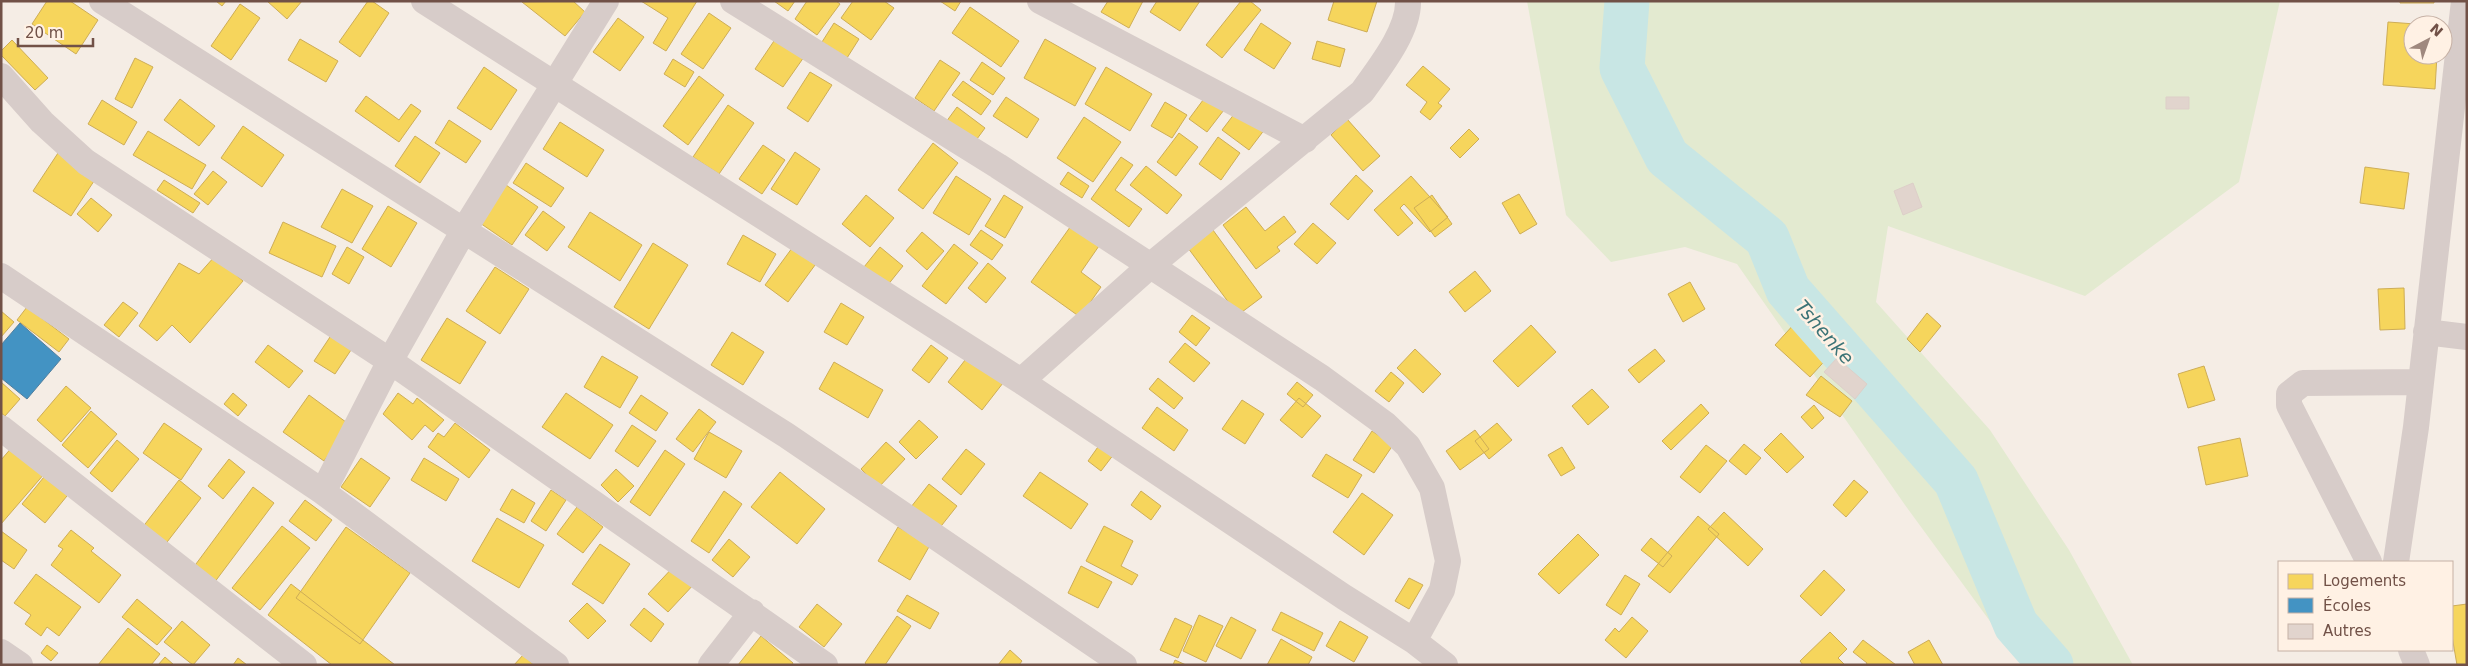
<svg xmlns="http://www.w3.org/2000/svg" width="2468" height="666" font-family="'DejaVu Sans',sans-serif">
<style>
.green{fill:#e3ead0}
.homes{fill:#f6d55c;stroke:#cead56}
.schools{fill:#4393c3;stroke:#517f9e}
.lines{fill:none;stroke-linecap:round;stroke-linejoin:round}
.river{stroke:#c8e6e4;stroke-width:45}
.building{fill:#e1d4cd;stroke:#ddcfc8}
.minor{stroke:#d7ccc9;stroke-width:26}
.labels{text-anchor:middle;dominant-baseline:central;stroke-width:5;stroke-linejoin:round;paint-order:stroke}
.water-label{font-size:19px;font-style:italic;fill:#3c7477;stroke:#fff1e4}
</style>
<rect width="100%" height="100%" fill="#f5ede5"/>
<path class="green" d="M1527,1H2280L2239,182L2085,296L1888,226L1876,302L1990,430L2069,550L2133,665H2022L1905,505L1737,264L1685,247L1611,262L1566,215Z"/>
<path class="homes" d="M47,1H70L98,20L76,54L32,24Z
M216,1H226L222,6Z
M267,1H302L287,19Z
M368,1H372L389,13L360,57L339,42Z
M573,1L585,12L565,36L522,2Z
M641,1H697L666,51L653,43L668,18Z
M774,1H795L788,11Z
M807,1H836L840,4L817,35L795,19Z
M853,1H884L894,8L871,40L841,18Z
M940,1H961L955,11Z
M1108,1H1143L1129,28L1101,12Z
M1157,1H1200L1180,31L1150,12Z
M1241,1H1250L1261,10L1222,58L1206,45Z
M1334,1H1377L1367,32L1328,20Z
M2400,1H2434V3H2400Z
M240,4L260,18L231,60L211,46Z
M970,7L1019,41L1001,67L952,33Z
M709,13L731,28L703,69L681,54Z
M618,18L644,37L620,71L593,52Z
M2388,22L2429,25H2413V55H2437L2435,89L2383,85Z
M834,23L859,39L847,58L822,42Z
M1261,23L1291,43L1274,69L1244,50Z
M776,38L804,57L783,87L755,69Z
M300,39L338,61L326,82L288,60Z
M1045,39L1096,68L1075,106L1024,78Z
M12,40L48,78L35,90L1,55V51Z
M1317,41L1345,49L1340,67L1312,59Z
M135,58L153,67L132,108L115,99Z
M673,59L694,72L685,87L664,74Z
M940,60L960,73L934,111L915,98Z
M982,62L1005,78L993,95L970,80Z
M1423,66L1450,89L1438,103L1442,106L1430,120L1420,112L1427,102L1406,85Z
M484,67L517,90L491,130L457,108Z
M1106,67L1152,94L1130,131L1085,104Z
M810,72L832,85L808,122L787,108Z
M699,76L724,95L688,145L663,126Z
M963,81L991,101L981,115L952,95Z
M1209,92L1227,106L1207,132L1189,119Z
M366,96L399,120L411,104L421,111L399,142L355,111Z
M1006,97L1039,119L1027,138L993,116Z
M180,99L215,126L199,146L164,120Z
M102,100L137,122L124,145L88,124Z
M1165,102L1187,115L1172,138L1151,126Z
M728,105L754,123L719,174L693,157Z
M957,107L985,128L974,143L946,122Z
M1238,109L1265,129L1249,150L1222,130Z
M1084,117L1121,142L1093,182L1057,158Z
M1347,119L1380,156L1363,171L1331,135Z
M449,120L481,141L466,163L435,143Z
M560,122L604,150L587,177L543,149Z
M243,126L284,155L262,187L221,158Z
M1469,129L1479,139L1460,158L1450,148Z
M148,131L206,165L192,189L133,155Z
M1179,133L1198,147L1176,176L1157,162Z
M415,136L440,153L420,183L395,166Z
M1218,137L1240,153L1221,180L1199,164Z
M933,143L958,163L923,209L898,190Z
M763,145L785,160L762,194L739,179Z
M60,150L98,175L71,216L33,191Z
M795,152L820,169L797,205L771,189Z
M1121,157L1133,165L1115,190L1142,209L1129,227L1091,199Z
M526,163L564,188L551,207L513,183Z
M1146,166L1182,195L1167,214L1130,185Z
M2365,167L2409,173L2404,209L2360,203Z
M213,171L227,182L208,205L194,194Z
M1068,172L1089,186L1082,198L1060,184Z
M1356,175L1373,191L1348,220L1330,204Z
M956,176L991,199L969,235L933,213Z
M1411,176L1448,217L1430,232L1404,204L1400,208L1413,223L1398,236L1374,210Z
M164,180L200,203L193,213L157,190Z
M506,185L538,207L512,245L480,223Z
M342,189L373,206L352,243L321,227Z
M1519,194L1537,224L1520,234L1502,203Z
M866,195L894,218L870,247L842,224Z
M1004,195L1023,207L1005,238L985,226Z
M1432,195L1452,224L1435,237L1414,208Z
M91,198L112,215L98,232L77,214Z
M388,206L417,223L391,267L362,249Z
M1246,207L1265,231L1284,216L1296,232L1277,247L1280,251L1256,269L1223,225Z
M543,211L565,227L547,251L525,235Z
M590,212L642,245L620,281L568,247Z
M283,222L336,246L322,277L269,253Z
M1073,223L1101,243L1081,272L1101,287L1080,317L1031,282Z
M1313,223L1336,243L1317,264L1294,244Z
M1210,226L1262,297L1238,315L1185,244Z
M981,230L1003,245L992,260L970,245Z
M922,232L944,251L927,270L906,251Z
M743,235L776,254L760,282L727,264Z
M653,243L688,265L649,329L614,307Z
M795,244L818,261L788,302L765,285Z
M954,244L978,263L946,304L922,286Z
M347,247L364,257L349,284L332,274Z
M880,247L903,266L887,286L864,267Z
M215,256L243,281L190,343L172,325L157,341L139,326L179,263L199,274Z
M988,263L1006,278L986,303L968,288Z
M495,267L529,289L500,334L466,311Z
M1475,271L1491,291L1465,312L1449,292Z
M1690,282L1705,309L1683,322L1668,294Z
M2404,288L2405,329L2380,330L2378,289Z
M123,302L138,313L119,337L104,325Z
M841,303L864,317L847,345L824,332Z
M27,307L69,339L59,352L17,320Z
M1,311L14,322L1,337Z
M1927,313L1941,326L1920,352L1907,339Z
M1192,315L1210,328L1196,346L1179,332Z
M447,318L486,342L460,384L421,360Z
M1796,322L1831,354L1810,377L1775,345Z
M1531,325L1556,352L1518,387L1493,361Z
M732,332L764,352L743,385L711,365Z
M332,334L353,347L335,374L314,361Z
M1185,343L1210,363L1194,382L1169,362Z
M268,345L303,371L289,388L255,362Z
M931,345L948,358L929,383L912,370Z
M1415,349L1441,374L1423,393L1397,368Z
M1655,349L1665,361L1639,383L1628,370Z
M969,355L1003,383L982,410L948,382Z
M602,356L638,377L620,408L584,387Z
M834,362L883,390L868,418L819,389Z
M2204,366L2215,400L2188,408L2178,374Z
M1391,372L1404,383L1389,402L1375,391Z
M1821,376L1852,401L1840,417L1806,395Z
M1158,378L1183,398L1174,409L1149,389Z
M1,382L20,399L5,416L1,413Z
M1297,382L1313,395L1303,407L1287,394Z
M66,386L91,408L61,442L37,420Z
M1592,389L1609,407L1588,425L1572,406Z
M233,393L247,405L238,416L224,404Z
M398,393L413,404L417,398L444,420L433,432L425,425L412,440L383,414Z
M566,393L613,425L590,459L542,427Z
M309,395L350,425L324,461L283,432Z
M641,395L668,413L656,431L629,413Z
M1299,398L1321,416L1302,438L1280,420Z
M1242,400L1264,414L1245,444L1222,429Z
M1701,404L1709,413L1671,450L1662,441Z
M1814,405L1824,418L1812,429L1801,417Z
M1157,407L1188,430L1174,451L1142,428Z
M699,409L716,422L693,452L676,439Z
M91,411L117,434L88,468L62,445Z
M919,420L938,437L916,459L899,442Z
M164,423L202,449L181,480L143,453Z
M455,423L490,450L469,478L428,447L438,433L444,437Z
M1497,423L1512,440L1489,459L1475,441Z
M632,425L656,441L638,467L615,451Z
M1475,430L1489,449L1460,470L1446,451Z
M1372,431L1393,445L1374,473L1353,460Z
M709,432L742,451L726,478L694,459Z
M1781,433L1804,457L1787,473L1764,450Z
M2240,438L2248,476L2206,485L2198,447Z
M117,440L139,459L112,492L90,473Z
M886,442L905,459L879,487L861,469Z
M1100,444L1114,454L1101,471L1088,461Z
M1744,444L1761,458L1746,475L1729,461Z
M1706,445L1727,461L1700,493L1680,477Z
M13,446L45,473L1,524V460Z
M1562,447L1575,468L1561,476L1548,455Z
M966,449L985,464L961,495L942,479Z
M665,450L685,464L650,516L630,502Z
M1326,454L1362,475L1348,498L1312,476Z
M361,458L390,478L370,507L341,487Z
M424,458L459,479L446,501L411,480Z
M229,459L245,472L223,499L208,486Z
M616,469L634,486L618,502L601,485Z
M48,472L71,491L45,523L22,504Z
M780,472L825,509L797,544L751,507Z
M1040,472L1088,504L1071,529L1023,496Z
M179,480L201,498L164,546L142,528Z
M1854,480L1868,492L1846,517L1833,505Z
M929,484L957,506L938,530L911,507Z
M253,487L274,503L214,583L193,568Z
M512,489L535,503L524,523L500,510Z
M551,490L566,500L546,531L531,521Z
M724,491L742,504L709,553L691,541Z
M1141,491L1161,506L1151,520L1131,505Z
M1362,493L1393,515L1364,555L1333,532Z
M305,500L332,520L316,541L289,521Z
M577,507L603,527L583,553L557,534Z
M1724,512L1763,549L1748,566L1708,529Z
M1698,516L1719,534L1670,593L1648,576Z
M497,518L544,545L519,588L472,561Z
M282,526L310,548L260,610L232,588Z
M1104,526L1133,541L1121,566L1138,575L1132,585L1086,561Z
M346,527L410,573L360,644L296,598Z
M898,527L930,545L910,580L878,561Z
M71,530L94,548L91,551L121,575L99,603L51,565L63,549L58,546Z
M1,531L27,550L14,569L1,560Z
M1578,534L1599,555L1559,594L1538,574Z
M1651,538L1672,556L1663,567L1641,550Z
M729,539L750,557L733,577L712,560Z
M600,544L630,564L603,604L572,584Z
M676,564L696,582L668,612L648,594Z
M1081,566L1112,582L1098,608L1068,593Z
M1824,570L1845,590L1821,616L1800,596Z
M36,574L81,607L59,636L47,627L41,636L25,624L31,615L14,603Z
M1625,575L1640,584L1621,615L1606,605Z
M1409,578L1423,585L1409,609L1395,601Z
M291,584L395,665H332L268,615Z
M907,595L939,613L930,629L897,611Z
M137,599L172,628L157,645L122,617Z
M587,603L606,621L588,639L569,621Z
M817,604L842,624L824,647L799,627Z
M2467,604V665H2457L2452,636V606Z
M644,608L664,624L651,642L630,625Z
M1281,612L1323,633L1314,651L1272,630Z
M1199,615L1223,626L1206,662L1183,651Z
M897,616L911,626L885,665H867L865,663Z
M1231,617L1256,630L1241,659L1216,646Z
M1632,617L1648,631L1626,658L1605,640L1615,628L1619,632Z
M1175,618L1192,626L1178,658L1160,650Z
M182,621L210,645L193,665L164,642Z
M1340,621L1368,637L1354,662L1326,646Z
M128,628L160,654L151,665H98Z
M1830,632L1847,649L1838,658L1845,665H1803L1800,661Z
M761,636L793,663L792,665H738Z
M1281,639L1312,657L1308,665H1267Z
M1863,640L1896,665H1866L1867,663L1853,652Z
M1929,640L1943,665H1915L1908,652Z
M47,645L58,653L51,661L41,653Z
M1010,650L1022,661L1019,665H998Z
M523,655L534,665H514Z
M165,657L174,665H158Z
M238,658L247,665H233Z
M1175,660L1186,665H1173Z"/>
<path class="schools" d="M20,323L61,359L27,399L1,378V345Z"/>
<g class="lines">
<path class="river" d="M1627,1L1622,68L1667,157L1767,238L1788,290L1956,481L2016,625L2051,665"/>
</g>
<path class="building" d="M2166,97H2189V109H2166Z
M1913,183L1922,207L1903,215L1894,191Z
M1837,358L1867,384L1855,399L1824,372Z"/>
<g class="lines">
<path class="minor" d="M102,1L786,435L1124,665
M424,1L1021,381L1344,597L1414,641L1445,665
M733,1L998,166L1322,378L1385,424L1408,446L1432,488L1448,561L1442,590L1414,641
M1040,1L1305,140
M1,76L42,122L86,162L390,361L825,665
M1,276L323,492L556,665
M2426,332L2467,337
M1021,381L1151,265L1362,92C1379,68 1409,31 1408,1
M1,428L304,665
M323,492L390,361L464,230L606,1
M2369,562L2289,405V394L2303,383L2421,382
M2396,562L2416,427L2464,1
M2411,650L2417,665
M1,652L20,665
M711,665L752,612"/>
</g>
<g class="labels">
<g class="water-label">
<text transform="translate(1825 332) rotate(49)">Tshenke</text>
</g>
</g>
<rect width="2468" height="666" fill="none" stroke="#715147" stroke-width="5"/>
<rect x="2278" y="561" width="175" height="90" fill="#fff1e4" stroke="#c6b1a5"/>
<rect x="2288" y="574" width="25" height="15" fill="#f6d55c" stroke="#c6b1a5"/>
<text x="2323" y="586" font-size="15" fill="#715147">Logements</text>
<rect x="2288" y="598" width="25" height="15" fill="#4393c3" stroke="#c6b1a5"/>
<text x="2323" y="611" font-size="15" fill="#715147">Écoles</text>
<rect x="2288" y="624" width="25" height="15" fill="#e1d4cd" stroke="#c6b1a5"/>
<text x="2323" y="636" font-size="15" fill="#715147">Autres</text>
<g transform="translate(2428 40) rotate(41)"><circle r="24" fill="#fff1e4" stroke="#c6b1a5"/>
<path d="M0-4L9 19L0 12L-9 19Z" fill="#9f887e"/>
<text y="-8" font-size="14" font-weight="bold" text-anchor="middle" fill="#715147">N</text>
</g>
<path d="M18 38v8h75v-8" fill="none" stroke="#715147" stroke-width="2.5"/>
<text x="25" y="38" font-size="15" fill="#715147" stroke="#fff1e4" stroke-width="4" paint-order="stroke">20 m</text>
</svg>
